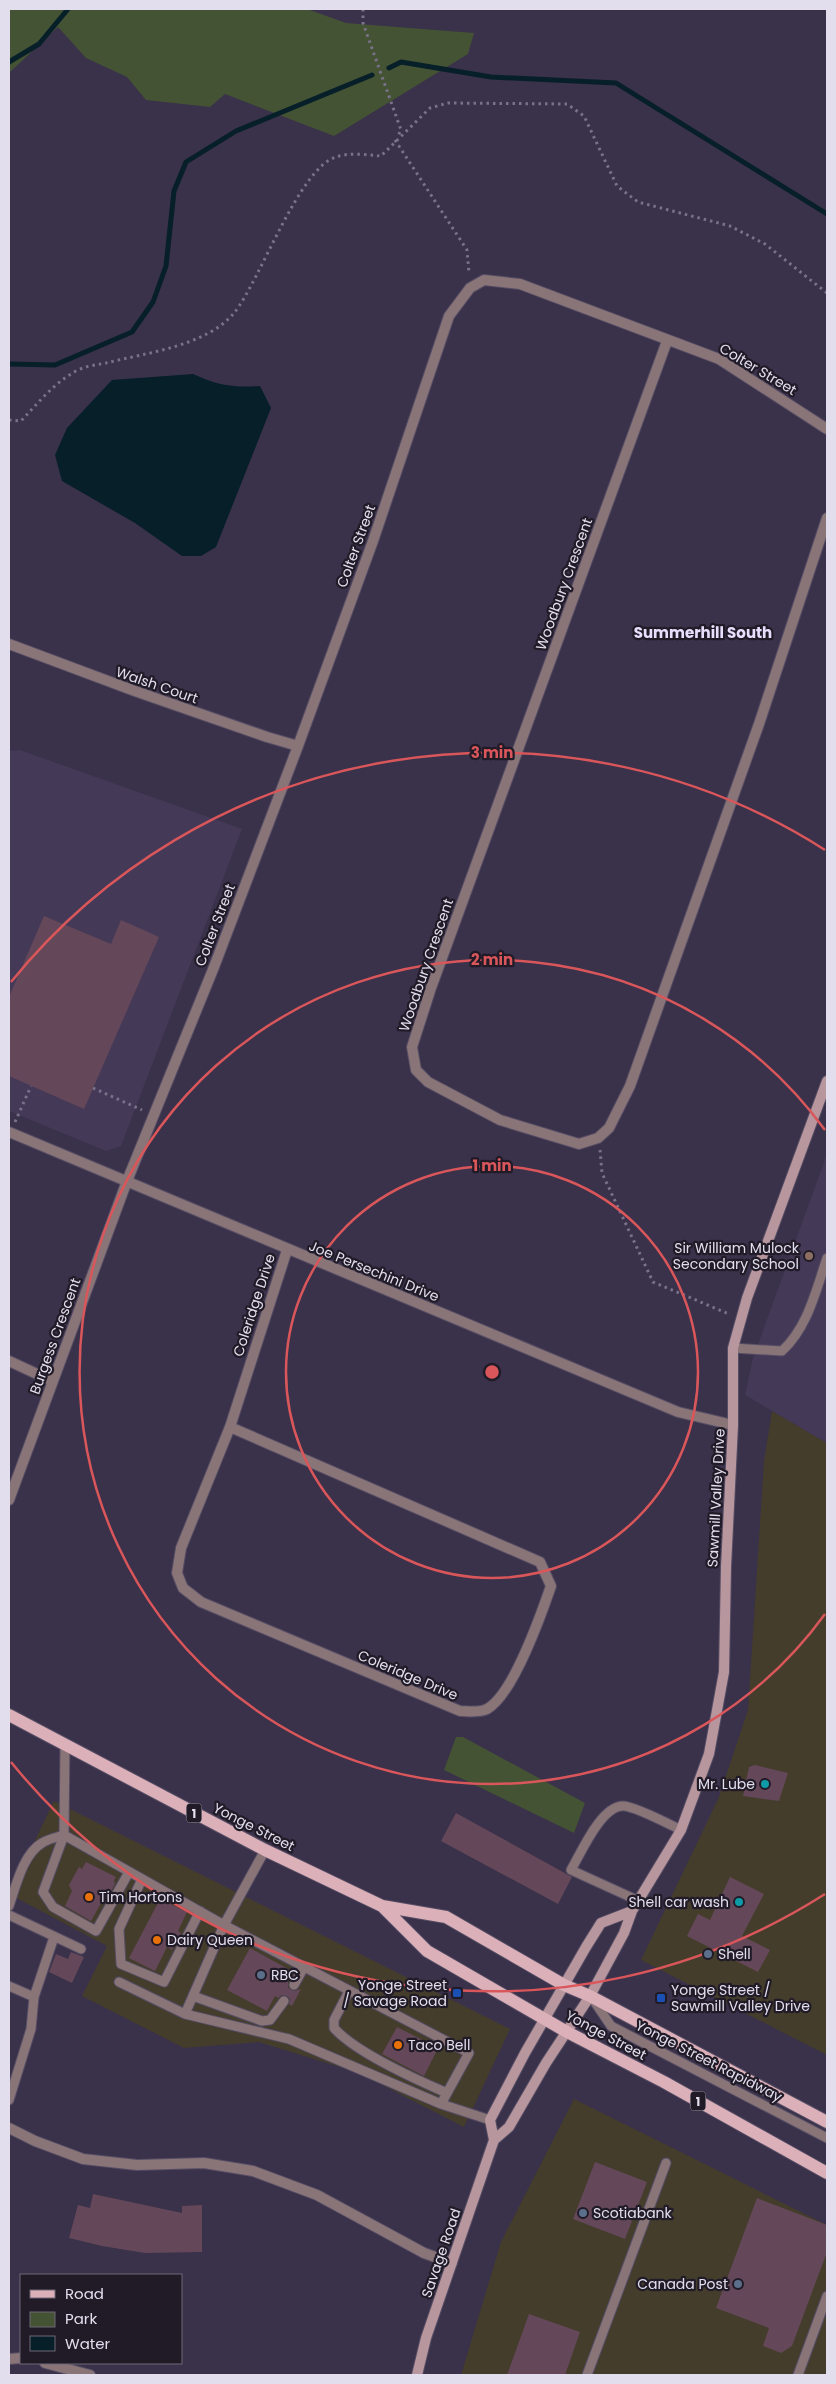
<svg xmlns="http://www.w3.org/2000/svg" width="836" height="2384" font-family="Poppins,sans-serif">
<style>
.commercial{fill:#443d2c}
.built{fill:#453958}
.green{fill:#445334}
.water{fill:#061f29}
.lines{fill:none;stroke-linecap:round;stroke-linejoin:round}
.stream{stroke:#061f29;stroke-width:5}
.building{fill:#644859}
.lane-casing{stroke:#554d64;stroke-width:11}
.street-casing{stroke:#554d64;stroke-width:12}
.secondary-casing{stroke:#554d64;stroke-width:12}
.primary-casing{stroke:#554d64;stroke-width:14}
.path{stroke:#7a7288;stroke-width:3;stroke-dasharray:2.5 4;stroke-linecap:butt}
.lane{stroke:#897478;stroke-width:9}
.street{stroke:#897478;stroke-width:10}
.secondary{stroke:#b8969d;stroke-width:10}
.primary{stroke:#dcb0b9;stroke-width:12}
.ring{fill:none;stroke:#d9565a;stroke-width:2.5}
.education-dot{fill:#8d6e63;stroke:#201b27;stroke-width:2}
.culture-dot{fill:#0f9aa8;stroke:#201b27;stroke-width:2}
.food-dot{fill:#e8710a;stroke:#201b27;stroke-width:2}
.service-dot{fill:#5c6f8a;stroke:#201b27;stroke-width:2}
.transit-dot{fill:#1a4fb4;stroke:#201b27;stroke-width:2}
.labels{text-anchor:middle;dominant-baseline:central;stroke-width:4.5;stroke-linejoin:round;paint-order:stroke}
.shield{fill:#201b27;stroke:#a8a4b2;stroke-width:1}
.shield-label{font-size:12px;font-weight:bold;fill:#e3deee}
.street-label{font-size:14px;fill:#e3deee;stroke:#201b27}
.poi-label{font-size:14px;fill:#e3deee;stroke:#201b27;text-anchor:start}
.neighbourhood-label{font-size:15px;font-weight:bold;fill:#eadefe;stroke:#201b27}
.centre{fill:#d9565a;stroke:#201b27;stroke-width:2.5}
.ring-label{font-size:15px;text-anchor:middle;font-weight:bold;fill:#d9565a;stroke:#201b27;stroke-width:4.5;stroke-linejoin:round;paint-order:stroke}
</style>
<rect width="100%" height="100%" fill="#3a314a"/>
<path class="commercial" d="M772,1411L827,1443V2055L641,1960L719,1797L748,1710L764,1461Z
M54,1801L510,2029L464,2127L359,2073L259,2042L184,2048L82,1996L107,1946L9,1894Z
M574,2099L827,2225V2375H461L501,2242Z"/>
<path class="built" d="M20,750L242,829L121,1146L106,1151L9,1111V751Z
M827,1154V1443L745,1395L753,1358Z"/>
<path class="green" d="M9,9H307L346,23L474,33L468,54L334,136L225,94L210,107L146,100L127,77L86,58L58,27L9,73Z
M456,1737H463L585,1803L574,1833L444,1770Z"/>
<path class="water" d="M193,374C217,385 233,388 260,386L271,408L216,547L201,556H182L135,523L62,481L55,455L67,428L112,380Z"/>
<g class="lines">
<path class="stream" d="M9,62L39,44L68,9
M389,68L401,62L491,77L616,83L827,214
M9,364L55,365L132,332L153,302L166,266L174,191L186,162L236,131L372,75"/>
</g>
<path class="building" d="M44,916L111,944L121,920L159,937L84,1109L9,1076V997Z
M755,1765L788,1773L779,1801L743,1796L749,1767Z
M456,1813L572,1877L558,1904L441,1841Z
M86,1862L116,1877L114,1880L115,1884L104,1904L101,1903L91,1921L65,1906L72,1891L69,1885L79,1867L82,1869Z
M730,1877L764,1894L742,1936L770,1950L758,1972L687,1936L698,1914L710,1920Z
M160,1899L187,1912L178,1931L181,1933L172,1950L167,1947L155,1971L129,1958Z
M250,1948L290,1970L284,1980L288,1982V1988L294,1991L301,1989L292,2006L289,2004L290,1999L287,1996L282,1995L278,1998L275,1996L267,2011L227,1990Z
M71,1952L84,1957L72,1983L49,1972L56,1954L68,1959Z
M397,2027L438,2048L424,2076L382,2054Z
M595,2162L647,2182L625,2239L573,2219Z
M93,2194L182,2213V2206L202,2205V2252L145,2253L102,2246L69,2238L78,2205L90,2208Z
M757,2198L827,2225V2252L792,2346L781,2353L763,2346L769,2328L716,2308Z
M529,2314L580,2332L565,2375H507Z"/>
<g class="lines">
<defs>
<path id="lane" d="M733,1348L782,1351C808,1327 816,1290 827,1258
M129,1872L96,1931L53,1907L43,1892L64,1835L224,1925L469,2053L441,2104L490,2120
M142,1879L119,1929L121,1964L164,1982L200,1911
M639,1901L571,1870C581,1853 601,1806 623,1806C634,1806 669,1824 681,1830
M9,1906C16,1886 23,1854 42,1843C48,1839 57,1837 64,1835L65,1744
M9,1915L81,1949
M119,1982L185,2014L289,2039L441,2104
M294,1985L304,1967
M9,1986L34,1997L54,1937
M349,1991L334,2020V2028C355,2052 417,2080 447,2093
M193,1996L262,2021L270,2020L284,2001
M592,1998L611,2026L827,2138
M185,2014L224,1925L265,1850
M9,2100L31,2029L34,1997
M587,2375L666,2163
M798,2375L827,2296"/>
<path id="street" d="M667,341L431,988L412,1047L416,1070L428,1082L500,1120L579,1144L598,1138L609,1128L630,1086L759,724L827,518
M9,644L132,690L267,737L298,746
M9,1132L678,1412L733,1425
M9,1361L52,1381
M230,1427L540,1562L551,1586C541,1615 513,1695 487,1709C480,1713 468,1711 460,1711L201,1602L183,1588L177,1573L181,1548L230,1427L287,1250
M9,1500L127,1181L214,967L298,746L373,541L449,316L470,288L484,280L520,284L719,359L827,429
M9,2128L35,2141L83,2159L137,2165L204,2163L253,2171L317,2195L424,2253L452,2263
M9,2359L21,2358
M45,2363L90,2375"/>
<path id="secondary" d="M494,2140L509,2127L546,2063L590,1996L624,1933L632,1911L681,1830L709,1754L724,1672L726,1567L733,1425V1348L747,1298L827,1081
M417,2375L426,2338L494,2140L490,2120L525,2053L586,1947L601,1923L632,1911"/>
<path id="primary" d="M9,1715L265,1850L382,1906L446,1917L564,1985L590,1996L827,2122
M382,1906L427,1951L567,2032L664,2082L827,2173"/>
</defs>
<use href="#lane" class="lane-casing"/>
<use href="#street" class="street-casing"/>
<use href="#secondary" class="secondary-casing"/>
<use href="#primary" class="primary-casing"/>
<path class="path" d="M363,9V23L401,130L398,136
M395,140L467,250L469,273
M9,420L21,421C38,403 54,383 76,371C85,366 96,365 106,363C145,353 207,346 234,313C260,281 299,168 336,157C350,152 367,155 381,156L430,108L448,103L567,104L584,116L617,186L638,202L730,226L765,244L827,293
M93,1088L142,1110
M15,1122L31,1086
M600,1150L602,1173L653,1282L729,1314"/>
<use href="#lane" class="lane"/>
<use href="#street" class="street"/>
<use href="#secondary" class="secondary"/>
<use href="#primary" class="primary"/>
</g>
<g class="ring">
<circle cx="492" cy="1372" r="206"/>
<path d="M825 1614A412 412 0 1 1 825 1130"/>
<path d="M825 1894A619 619 0 0 1 11 1762M11 982A619 619 0 0 1 825 850"/>
</g>
<circle class="education-dot" cx="809" cy="1256" r="5"/>
<g class="culture-dot">
<circle cx="765" cy="1784" r="5"/>
<circle cx="739" cy="1902" r="5"/>
</g>
<g class="food-dot">
<circle cx="89" cy="1897" r="5"/>
<circle cx="157" cy="1940" r="5"/>
<circle cx="398" cy="2045" r="5"/>
</g>
<g class="service-dot">
<circle cx="708" cy="1954" r="5"/>
<circle cx="261" cy="1975" r="5"/>
<circle cx="583" cy="2213" r="5"/>
<circle cx="738" cy="2284" r="5"/>
</g>
<g class="transit-dot">
<rect x="452" y="1988" width="10" height="10" rx="2.5"/>
<rect x="656" y="1993" width="10" height="10" rx="2.5"/>
</g>
<g class="labels">
<g class="shield">
<rect x="186.5" y="1803.5" width="15" height="19" rx="4"/>
<rect x="690.5" y="2091.5" width="15" height="19" rx="4"/>
</g>
<g class="shield-label">
<text x="194" y="1813">1</text>
<text x="698" y="2101">1</text>
</g>
<g class="street-label">
<text transform="translate(758 369) rotate(31)">Colter Street</text>
<text transform="translate(356 546) rotate(-70)">Colter Street</text>
<text transform="translate(564 584) rotate(-70)">Woodbury Crescent</text>
<text transform="translate(157 685) rotate(19)">Walsh Court</text>
<text transform="translate(215 925) rotate(-69)">Colter Street</text>
<text transform="translate(426 965) rotate(-71)">Woodbury Crescent</text>
<text transform="translate(374 1271) rotate(22)">Joe Persechini Drive</text>
<text transform="translate(254 1305) rotate(-72)">Coleridge Drive</text>
<text transform="translate(55 1336) rotate(-70)">Burgess Crescent</text>
<text transform="translate(716 1498) rotate(-87)">Sawmill Valley Drive</text>
<text transform="translate(408 1675) rotate(23)">Coleridge Drive</text>
<text transform="translate(254 1827) rotate(27)">Yonge Street</text>
<text transform="translate(606 2035) rotate(28)">Yonge Street</text>
<text transform="translate(709 2061) rotate(27)">Yonge Street Rapidway</text>
<text transform="translate(441 2253) rotate(-71)">Savage Road</text>
</g>
<g class="poi-label">
<text x="799" y="1248" text-anchor="end">Sir William Mulock<tspan x="799" dy="16">Secondary School</tspan></text>
<text x="755" y="1784" text-anchor="end">Mr. Lube</text>
<text x="99" y="1897">Tim Hortons</text>
<text x="729" y="1902" text-anchor="end">Shell car wash</text>
<text x="167" y="1940">Dairy Queen</text>
<text x="718" y="1954">Shell</text>
<text x="271" y="1975">RBC</text>
<text x="447" y="1985" text-anchor="end">Yonge Street<tspan x="447" dy="16">/ Savage Road</tspan></text>
<text x="671" y="1990">Yonge Street /<tspan x="671" dy="16">Sawmill Valley Drive</tspan></text>
<text x="408" y="2045">Taco Bell</text>
<text x="593" y="2213">Scotiabank</text>
<text x="728" y="2284" text-anchor="end">Canada Post</text>
</g>
<g class="neighbourhood-label">
<text x="703" y="632">Summerhill South</text>
</g>
</g>
<circle cx="492" cy="1372" r="8" class="centre"/>
<g class="ring-label">
<text x="492" y="758">3 min</text>
<text x="492" y="965">2 min</text>
<text x="492" y="1171">1 min</text>
</g>
<rect width="836" height="2384" fill="none" stroke="#e3deee" stroke-width="20"/>
<rect x="20" y="2274" width="162" height="90" fill="#201b27" stroke="#6e6977"/>
<rect x="30" y="2290" width="25" height="8" fill="#dcb0b9" stroke="#6e6977"/>
<text x="65" y="2299" font-size="15" fill="#e3deee">Road</text>
<rect x="30" y="2312" width="25" height="15" fill="#445334" stroke="#6e6977"/>
<text x="65" y="2324" font-size="15" fill="#e3deee">Park</text>
<rect x="30" y="2336" width="25" height="15" fill="#061f29" stroke="#6e6977"/>
<text x="65" y="2349" font-size="15" fill="#e3deee">Water</text>
</svg>
